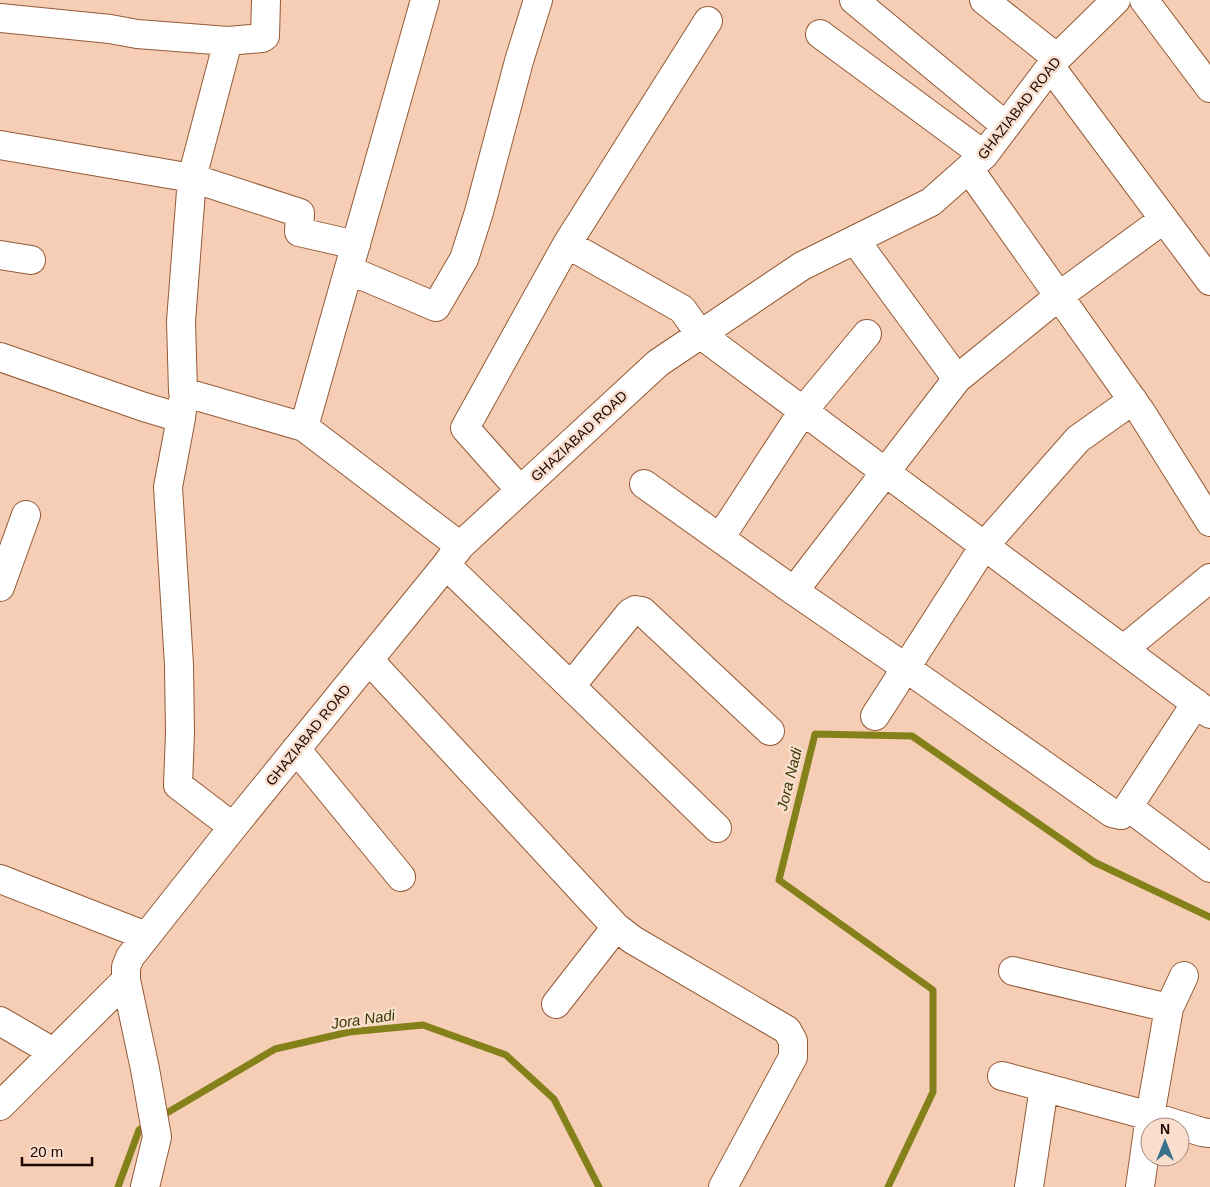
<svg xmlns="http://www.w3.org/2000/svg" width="1210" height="1187" font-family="Arial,sans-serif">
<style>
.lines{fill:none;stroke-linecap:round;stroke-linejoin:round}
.stream{stroke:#84811b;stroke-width:7}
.minor-casing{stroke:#945a34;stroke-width:30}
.minor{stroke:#fff;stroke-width:28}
.labels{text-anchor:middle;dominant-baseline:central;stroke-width:5;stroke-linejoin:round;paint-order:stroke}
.street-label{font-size:14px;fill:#1c0600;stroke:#f9dece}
.water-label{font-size:15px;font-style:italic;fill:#373a00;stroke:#f9dece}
</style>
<rect width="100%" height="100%" fill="#f6ceb6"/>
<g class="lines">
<path class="stream" d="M160,1117L275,1049L349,1032L423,1025L506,1055L554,1099L599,1187
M118,1187L139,1130L148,1124
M888,1187L933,1092V990L779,880L815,734L912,736L1094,862L1210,917"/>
<defs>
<path id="minor" d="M266,0L265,36L262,38L228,41L192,178L181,321L183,392L304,427
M425,0L304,427L460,546
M854,0L1006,126
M984,0L1057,58
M1144,0L1210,88
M0,18L110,29L137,34L228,41
M820,34L984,155
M1050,66L1210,281
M0,145L192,178L300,213L299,232L356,245
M969,169L1141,412L1210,522
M855,240L957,379
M567,244L708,21
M0,255L31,260
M349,270L436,307L464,259L479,212L519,61L538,0
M0,357L144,407L181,418L183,401
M181,418L168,487L179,665L180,733L178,785L233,827
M644,484L794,591L957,379L1059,296L1164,219
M520,490L465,428L567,244L682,309L700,334L1210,714
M720,538L803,411L867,334
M446,565L717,828
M0,587L26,515
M794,591L906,668L1112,813L1121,815L1128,807L1196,703
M1124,649L1210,578
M369,660L616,927L633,940L787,1030L793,1041V1057L723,1187
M571,686L630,613L635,610L642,611L770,731
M875,716L984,546L1078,439L1133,400
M296,749L401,877
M1128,807L1210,868
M0,879L146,936
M1013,971L1169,1008
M556,1004L616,927
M0,1021L53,1052
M1002,1076L1150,1116L1202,1132L1210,1133
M0,1106L126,980
M145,1187L157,1137L145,1069L126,980V967L130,957L233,827L446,565L460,546L658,363L802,266L931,202L984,155L1057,58L1116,0
M1029,1187L1044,1087
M1140,1187L1150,1116L1169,1008L1184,976"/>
</defs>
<use href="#minor" class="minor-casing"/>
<use href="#minor" class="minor"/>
</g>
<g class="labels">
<g class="street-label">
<text transform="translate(1019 108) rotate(-52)">GHAZIABAD ROAD</text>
<text transform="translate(579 436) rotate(-43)">GHAZIABAD ROAD</text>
<text transform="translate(308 735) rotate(-51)">GHAZIABAD ROAD</text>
</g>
<g class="water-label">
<text transform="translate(789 779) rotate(-76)">Jora Nadi</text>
<text transform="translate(363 1019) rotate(-8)">Jora Nadi</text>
</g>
</g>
<g transform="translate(1165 1142)"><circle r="24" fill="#f9dece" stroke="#a1887c"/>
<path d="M0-4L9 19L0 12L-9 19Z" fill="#386f8a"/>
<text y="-8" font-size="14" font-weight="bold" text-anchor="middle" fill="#1c0600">N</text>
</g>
<path d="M22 1157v8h70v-8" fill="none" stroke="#1c0600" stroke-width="2.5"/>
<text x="30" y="1157" font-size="15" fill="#1c0600" stroke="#f9dece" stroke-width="4" paint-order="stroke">20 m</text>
</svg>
